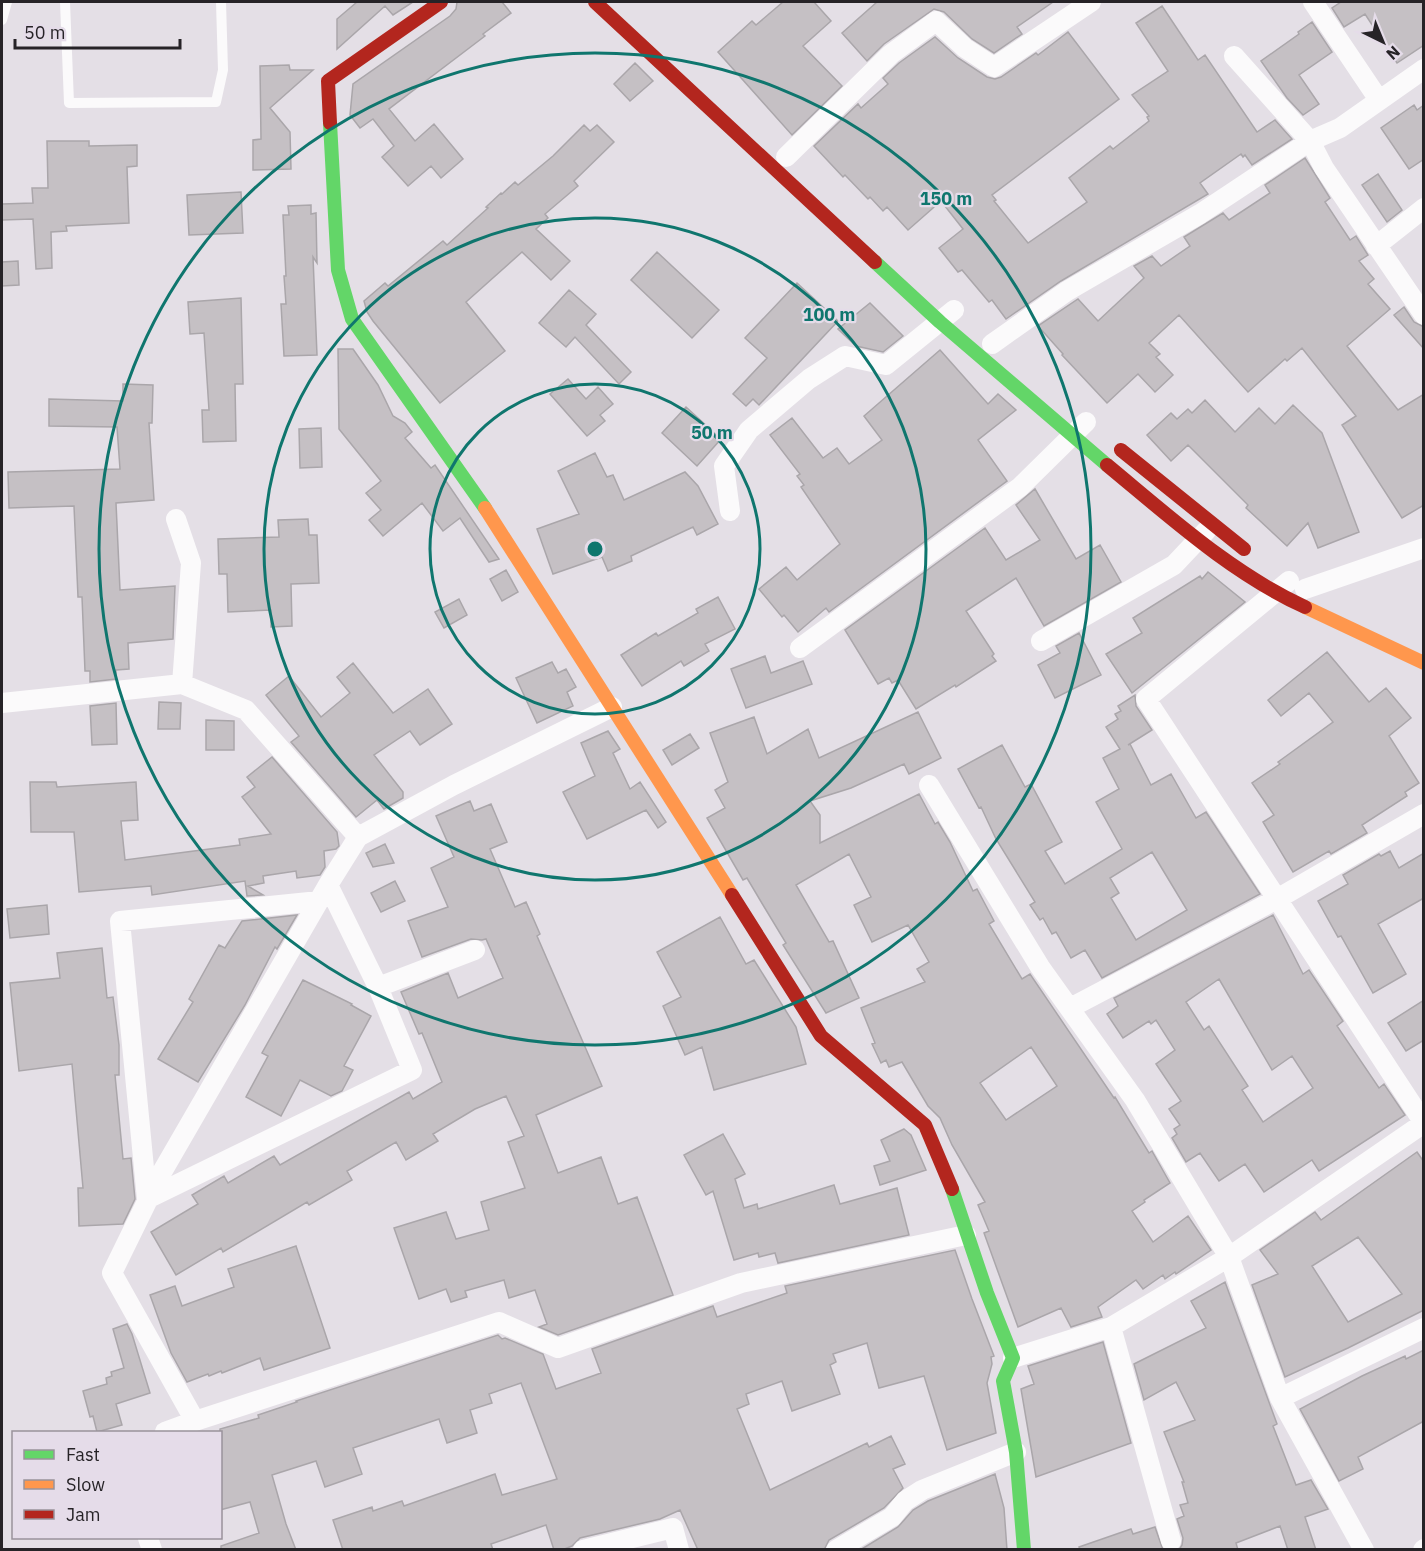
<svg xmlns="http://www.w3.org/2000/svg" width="1425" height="1551" font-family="'IBM Plex Sans',sans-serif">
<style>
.building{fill:#c5c0c4;stroke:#aaa6aa;stroke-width:1.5;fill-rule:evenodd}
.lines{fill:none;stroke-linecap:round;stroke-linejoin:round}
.lane{stroke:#fbfafb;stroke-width:10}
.street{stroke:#fbfafb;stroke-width:20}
.fast{stroke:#63d668;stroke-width:14}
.slow{stroke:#ff974d;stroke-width:14}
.jam{stroke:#b3261e;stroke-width:14}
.ring{fill:none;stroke:#0f766e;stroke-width:3}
.centre{fill:#0f766e;stroke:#e5dce9;stroke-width:3}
.ring-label{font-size:18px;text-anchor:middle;font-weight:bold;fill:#0f766e;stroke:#e5dce9;stroke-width:4.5;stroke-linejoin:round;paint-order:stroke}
</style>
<rect width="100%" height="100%" fill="#e4dfe6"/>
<path class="building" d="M357,2H413L393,15L385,6L337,49V19Z
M457,2H502L511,13L483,34L485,36L389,109L415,141L434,124L463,159L441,178L431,166L408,186L382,157L394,146L373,119L360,128L350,115L353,84L450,16L456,9Z
M783,2H814L831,21L803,46L842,86L792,135L718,52L752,21L756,25Z
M877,2H1053L1017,27L1022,34L994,53L972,39L944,12L934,9L884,44L867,61L842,33Z
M1341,2H1424V45L1397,63L1365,14L1344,27L1332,8Z
M1162,6L1198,60L1205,55L1257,132L1275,120L1292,139L1252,165L1245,155L1243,157L1241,154L1200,183L1208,194L1061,281L1006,319L992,300L989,302L962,270L958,272L939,248L963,229L941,201L908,230L887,207L883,211L870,197L868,199L845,175L843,177L814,146L858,104L861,108L888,84L883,78L899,63L935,37L958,58L987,77L995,79L1001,77L1036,53L1038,55L1068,32L1119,99L992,195L996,200L994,201L1028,243L1087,202L1069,178L1110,146L1113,149L1149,121L1147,117L1149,116L1132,95L1168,71L1136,23Z
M1312,22L1332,52L1299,75L1319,104L1303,115L1287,98L1261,61L1299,34L1298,32Z
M635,63L653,81L630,101L614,84Z
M289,65L290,70H313L270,108L290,132L291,169L253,170V140L261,139L260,66Z
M1414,105L1417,110L1424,105V159L1409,169L1381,128Z
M584,125L590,131L597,125L614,142L574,181L578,186L545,214L548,218L536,229L570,261L551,280L522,252L466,302L505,351L440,403L373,321L367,312L364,301L385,283L388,286L443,241L447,245L488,208L486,207L501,193L502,194L515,182L518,185L553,156Z
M47,141H89V146L137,145V166L127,167L129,223L66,226L67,231L51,232L52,268L36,269L33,219L2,220V204L33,203L32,188H48Z
M1305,158L1330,198L1325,202L1350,240L1356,236L1368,255L1359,261L1374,279L1368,284L1390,309L1347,346L1398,410L1424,394V505L1402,518L1342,425L1356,416L1302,348L1287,361L1285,359L1248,392L1179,315L1149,343L1160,354L1156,357L1173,375L1155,392L1138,374L1107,403L1062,355L1063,354L1038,326L1078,299L1098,321L1144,278L1134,266L1152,256L1161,266L1190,246L1184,237L1223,213L1229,220L1270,193L1265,185Z
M1378,174L1402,210L1387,222L1362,185Z
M241,192L243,233L189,235L187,195Z
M311,205V214L316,213L317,263L313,257L317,355L284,356L281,304H286L284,276H286L283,215H289L288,206Z
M657,252L719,310L692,338L631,280Z
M18,261L19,285L2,286V262Z
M797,283L838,321L759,405L753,399L746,406L733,394L767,358L745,338Z
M569,290L596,314L586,325L631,372L619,384L575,337L566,347L539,323Z
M241,298L243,384H235L236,441L203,442L202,410H209L204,333L190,334L188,302Z
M870,303L903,336L883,352L856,346L838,329Z
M1404,307L1414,322L1424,327V349L1394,315Z
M338,349H353L378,385L393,416L405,423L412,432L405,438L431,468L435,465L499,559L489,562L460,518L443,531L422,503L383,536L369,520L381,510L366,493L381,481L339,429Z
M940,350L988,404L998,394L1016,410L978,440L1007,481L833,609L829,612L826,608L798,632L784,615L782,617L759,589L786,567L797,580L840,544L801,487L804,485L797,476L800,474L770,435L792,418L823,458L837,448L849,464L882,440L864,416Z
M568,379L586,399L598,387L613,404L600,415L605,421L587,436L550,394Z
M123,384L153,385L152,423H149L154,500L116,503L120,590L175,586L173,639L128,643L129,669L116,670V679L90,682V671H85L82,597H78L74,506L9,508L8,472L120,469L117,427L49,426V399L123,401Z
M1205,400L1235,432L1259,408L1275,424L1293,405L1322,433L1359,532L1318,548L1308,523L1287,546L1246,508L1248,505L1188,445L1171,461L1147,435L1171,413L1177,419L1188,409L1192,413Z
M686,407L721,439L697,466L662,433Z
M321,428L322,467L300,468L299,429Z
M595,453L607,477L613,475L624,500L685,472L698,486L718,524L697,535L693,527L631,556L632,561L608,571L602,557L553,574L537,529L579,514L558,471Z
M1035,489L1076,559L1100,545L1121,582L1044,626L1016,578L966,611L994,654L992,656L996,661L956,687L955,685L916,709L898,680L892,683L889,678L878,684L845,630L985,528L1006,560L1040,540L1016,505Z
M308,519L309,535H317L319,583L291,584L292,626L271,627V610L228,612L227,574H219L218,539L279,537L278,520Z
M506,570L518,592L502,601L490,579Z
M1208,572L1245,602L1132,693L1106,654L1142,633L1133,618L1200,576L1202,579Z
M718,597L735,629L705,644L709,651L684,666L681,661L642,686L621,655L656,633L658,636L698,613L696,609Z
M459,599L467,615L444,628L435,612Z
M1079,633L1101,675L1055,698L1038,665L1060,653L1056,646Z
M1327,652L1369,702L1386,688L1411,718L1389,736L1419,783L1405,792L1407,796L1362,825L1367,833L1331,854L1329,851L1293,872L1263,822L1274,815L1252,783L1280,764L1278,762L1333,722L1309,693L1281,716L1268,700Z
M765,656L771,673L803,661L812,684L746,708L731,669Z
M552,662L558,673L566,669L576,687L567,692L573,706L537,723L516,678Z
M353,663L393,713L428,689L452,724L420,745L410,731L374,755L403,792V798L384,809L377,800L356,817L291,742L299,736L266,695L289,676L321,717L350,693L337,677Z
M1135,695L1136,706L1152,730L1128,745L1130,744L1151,785L1171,774L1196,818L1206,812L1260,894L1102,978L1085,950L1071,958L1056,932L1052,934L1043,918L1040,920L1030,905L1035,902L996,839L981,807L979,808L958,769L1002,745L1025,787L1031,784L1062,842L1045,851L1065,884L1122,849L1096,802L1119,789L1103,758L1120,749L1106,727L1118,719L1115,714L1121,711L1118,706ZM1152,852L1187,910L1136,940L1111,898L1119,893L1110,878Z
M159,702L181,703L180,729H158Z
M116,703L117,744L92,745L90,706Z
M918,712L941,758L909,774L904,764L851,788L810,801L820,815V843L919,794L935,824L938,822L950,842L973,891L977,889L994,921L989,924L1022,979L1030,974L1114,1098L1115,1097L1149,1153L1152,1151L1170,1183L1144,1200L1145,1202L1132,1211L1153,1242L1188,1216L1211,1250L1176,1274L1175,1272L1165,1279L1163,1275L1143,1289L1136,1280L1098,1307L1102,1317L1071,1327L1061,1308L1018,1327L984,1233L989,1231L978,1205L985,1202L952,1145L940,1118L928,1106L902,1062L889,1067L886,1060L881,1063L872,1044L875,1043L861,1008L925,982L917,969L929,962L908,925L872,942L854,905L871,897L849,854L796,885L829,942L833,941L859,998L826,1013L783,945L786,943L763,905L747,878L743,880L707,818L725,808L715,790L728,782L710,733L754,717L767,754L808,729L819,758ZM1031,1047L1057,1086L1006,1120L980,1083Z
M206,720L234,721V750H206Z
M608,731L620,749L613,753L630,789L640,782L666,822L658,828L646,810L587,839L563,792L595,776L581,743Z
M690,734L699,748L672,765L663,750Z
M272,757L337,832L339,846L336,849L324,851L325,867L320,875L297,878L296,871L263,876L264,883L248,886L263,895L247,896L245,881L152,895L151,886L79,892L74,832H31L30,782H56L57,787L136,782L138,820L121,821L125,860L240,845L239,839L271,834L242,797L255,787L247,777Z
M470,801L474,811L491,804L507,842L490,849L515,907L526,902L540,934L537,936L602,1086L536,1115L558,1173L601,1157L618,1204L637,1197L673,1295L558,1335L539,1327L547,1324L535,1290L509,1298L504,1280L465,1291L467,1297L451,1302L446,1289L419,1299L394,1228L446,1212L456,1239L489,1230L481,1202L525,1188L508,1142L524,1136L506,1096L475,1109L433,1134L438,1141L406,1160L396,1142L347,1171L352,1180L309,1205L307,1202L223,1252L221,1248L176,1275L151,1232L198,1204L192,1195L224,1176L228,1183L274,1156L280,1165L409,1092L413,1099L442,1082L422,1033L419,1034L401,992L448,973L458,998L503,978L486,939L482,940L471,939L422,957L408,921L448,907L431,868L454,857L436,816Z
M385,844L394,863L373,867L366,853Z
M1390,851L1399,868L1424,853V898L1378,924L1406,974L1373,993L1341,936L1338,937L1318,901L1348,884L1343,875L1379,854L1381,856Z
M395,881L405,901L381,912L371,893Z
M47,905L49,934L10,938L7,909Z
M297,915L277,949L275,947L245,1005L198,1082L158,1059L193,1002L189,999L219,945L225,948L242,921Z
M1273,915L1303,974L1309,970L1343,1021L1337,1026L1379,1088L1384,1084L1405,1115L1319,1171L1312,1160L1264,1192L1245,1164L1219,1181L1200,1153L1186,1162L1172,1138L1177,1134L1174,1129L1180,1125L1169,1109L1181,1101L1156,1064L1175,1050L1156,1020L1151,1024L1149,1021L1123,1038L1107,1014L1118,1006L1114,998ZM1219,979L1272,1070L1292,1056L1313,1088L1263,1122L1242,1090L1248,1086L1209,1026L1204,1030L1186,1002Z
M720,917L746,964L754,960L796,1027L806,1064L714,1090L702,1047L685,1055L663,1006L681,997L657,952Z
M102,948L107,998L113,997L119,1045V1075H115L123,1159L131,1158L135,1199L123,1224L79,1226L78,1188H83L72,1064L19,1071L10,983L60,978L57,953Z
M303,980L352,1004L351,1005L371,1016L344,1066L353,1070L342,1091L331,1096L300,1080L281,1116L246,1097L268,1056L262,1053Z
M1424,1000V1040L1406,1051L1388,1023Z
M904,1129L911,1135L926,1170L880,1185L874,1166L890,1161L881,1140Z
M723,1134L745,1174L735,1179L744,1208L757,1204L758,1209L834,1185L840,1204L897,1188L909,1235L778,1263L775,1253L759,1257L758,1253L734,1260L713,1191L706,1195L684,1155Z
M1417,1152L1424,1162V1310L1348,1348L1285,1377L1252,1285L1278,1274L1260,1250L1315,1212L1321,1220ZM1358,1237L1402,1294L1348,1322L1312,1266Z
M296,1246L330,1348L264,1370L260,1358L222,1373L221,1371L209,1376L208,1374L187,1382L171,1353L150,1295L175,1286L182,1306L234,1287L228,1269Z
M955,1250L972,1299L994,1356L991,1357L992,1364L987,1383L996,1433L947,1450L924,1376L879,1388L867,1343L833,1354L836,1362L830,1365L840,1394L792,1411L782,1381L746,1394L749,1404L737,1409L770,1490L867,1443L869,1447L891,1436L905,1464L893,1469L903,1488L884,1508L829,1540L824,1550H698L680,1510L660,1519L580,1538L572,1546L562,1550H554L546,1525L491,1544L493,1550H343L333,1520L372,1507L373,1511L402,1501L404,1506L495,1474L502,1495L557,1479L521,1383L489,1394L492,1403L470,1410L477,1433L447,1443L439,1419L353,1448L362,1474L325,1487L316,1461L272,1475L286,1524L296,1550H221V1546L259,1533L250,1502L220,1510V1429L259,1418L258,1415L297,1402L296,1401L498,1335L502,1339L505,1338L543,1354L556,1389L601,1373L592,1349L713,1306L717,1317L787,1293L785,1286Z
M1225,1282L1277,1424L1273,1426L1296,1485L1311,1480L1328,1509L1305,1517L1316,1550H1288L1280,1526L1236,1543L1238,1550H1179L1182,1545L1183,1538L1177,1519L1184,1516L1180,1505L1188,1503L1182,1482H1184L1164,1432L1195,1420L1176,1382L1144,1400L1134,1364L1206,1328L1191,1301Z
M127,1324L132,1334L150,1393L116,1404L122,1425L97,1432L93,1416L90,1417L83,1391L107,1384L106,1378L112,1376L111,1372L124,1368L113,1329Z
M1103,1342L1131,1443L1036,1477L1021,1389L1034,1384L1028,1366Z
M1424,1350V1421L1358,1457L1363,1469L1339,1481L1300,1409L1362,1376L1405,1356L1406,1359Z
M995,1474L1004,1508L1007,1550H860L898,1527L913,1510L928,1501Z
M1155,1527L1163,1550H1080L1079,1547L1131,1529L1133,1534Z"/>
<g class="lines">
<path class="lane" d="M65,2L69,103L216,102L223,70L221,2
M2,20L7,2"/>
<path class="street" d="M1313,2L1379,100
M1234,56L1310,141L1324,168L1424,315
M786,157L891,54L936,21L965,48L994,67L1091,2
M1376,246L1424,208
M992,344L1067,291L1200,214L1310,141L1340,128L1424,69
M730,511L724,466L749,430L809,379L845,356L886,365L954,310
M176,519L191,563L182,684
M1305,589L1424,548
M1041,641L1174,565L1206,531
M800,648L1020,487L1086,422
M2,703L182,684L246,710L358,837
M612,707L454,785L358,837L328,885L158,1179L112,1273L195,1421L499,1322L558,1348L741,1283L966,1235
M929,785L1040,967L1135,1100L1229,1257L1280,1398L1364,1550
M319,901L120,921L147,1199L412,1070L378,987L328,885
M378,987L475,950
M1070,1008L1277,899L1424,814
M1111,1327L1171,1541
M1013,1358L1111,1327L1229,1257L1424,1123L1146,699L1289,581
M1280,1398L1424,1328
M165,1432L195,1421
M148,1538L152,1550
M583,1550L673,1528L679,1550
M836,1550L892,1517L905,1501L922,1490L1016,1452
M1423,1550L1424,1549"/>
<path class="fast" d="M330,123L338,270L352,319L485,508
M875,262L940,322L1107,465
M952,1189L987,1293L1013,1358L1003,1381L1016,1452L1024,1550"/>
<path class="slow" d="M485,508L732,895
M1305,607L1424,663"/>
<path class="jam" d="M595,2L875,262
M330,123L328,81L441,2
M1121,450L1244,549
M1107,465C1170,517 1231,573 1305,607
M732,895L821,1036L925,1125L952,1189"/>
</g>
<g class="ring">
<circle cx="595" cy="549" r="165"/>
<circle cx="595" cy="549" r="331"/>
<circle cx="595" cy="549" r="496"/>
</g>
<circle cx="595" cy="549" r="9" class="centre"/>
<g class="ring-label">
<text x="946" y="205">150 m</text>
<text x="829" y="321">100 m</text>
<text x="712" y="439">50 m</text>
</g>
<rect width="1425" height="1551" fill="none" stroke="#262327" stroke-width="6"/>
<rect x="12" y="1431" width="210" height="108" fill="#e5dce9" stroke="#99929b" stroke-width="1.5"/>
<rect x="24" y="1450" width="30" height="9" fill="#63d668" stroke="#99929b" stroke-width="1.5"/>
<text x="66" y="1461" font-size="18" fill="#262327">Fast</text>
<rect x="24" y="1480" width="30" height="9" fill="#ff974d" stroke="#99929b" stroke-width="1.5"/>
<text x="66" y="1491" font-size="18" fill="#262327">Slow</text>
<rect x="24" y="1510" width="30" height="9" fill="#b3261e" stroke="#99929b" stroke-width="1.5"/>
<text x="66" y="1521" font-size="18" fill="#262327">Jam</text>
<g transform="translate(1383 42) rotate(137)" stroke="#e5dce9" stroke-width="4.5" paint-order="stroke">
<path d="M0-4.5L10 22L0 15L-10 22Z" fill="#262327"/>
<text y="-9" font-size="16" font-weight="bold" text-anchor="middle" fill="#262327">N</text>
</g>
<path d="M15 39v9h165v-9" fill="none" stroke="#262327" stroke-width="3"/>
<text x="24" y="39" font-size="18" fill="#262327" stroke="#e5dce9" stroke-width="4.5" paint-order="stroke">50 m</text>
</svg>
